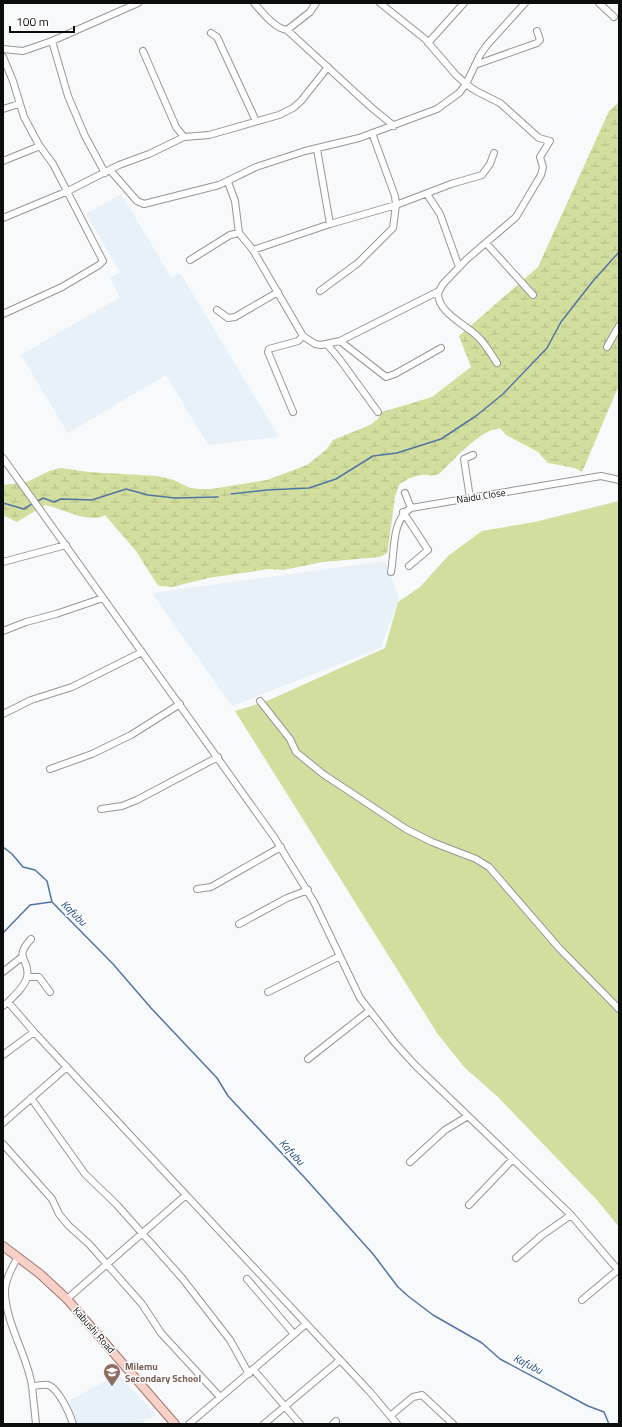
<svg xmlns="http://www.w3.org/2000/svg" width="622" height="1427" font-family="'Titillium Web',sans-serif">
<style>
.built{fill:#e8f0f8}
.green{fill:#d2de9d}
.wetland{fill:url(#wetland-marsh)}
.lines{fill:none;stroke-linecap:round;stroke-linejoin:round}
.stream{stroke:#5275a4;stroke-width:1.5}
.minor-casing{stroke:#959698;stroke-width:8}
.major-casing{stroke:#a1776e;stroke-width:10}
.minor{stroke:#fff;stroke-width:6}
.major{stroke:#f7d0c7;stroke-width:8}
.labels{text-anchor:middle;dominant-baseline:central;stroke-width:3;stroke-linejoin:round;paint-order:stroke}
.street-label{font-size:10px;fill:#0b0c0c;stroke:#fff}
.education-label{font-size:10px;font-weight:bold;fill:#785e54;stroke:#fff;text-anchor:start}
.water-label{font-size:11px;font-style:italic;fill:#164683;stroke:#fff}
</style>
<defs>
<pattern id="wetland-marsh" width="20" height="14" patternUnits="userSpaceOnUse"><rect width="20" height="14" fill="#d2de9d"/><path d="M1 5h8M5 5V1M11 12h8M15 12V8" fill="none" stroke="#b3bd86"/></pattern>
</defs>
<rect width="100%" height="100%" fill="#f7f9fb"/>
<path class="built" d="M121,194L171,277L180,273L279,437L208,445L166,375L68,433L21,355L120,297L110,278L120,272L86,214Z
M385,561L399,598L381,648L232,706L152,593Z
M118,1374L156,1415L139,1424H77L69,1401Z"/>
<path class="green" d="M619,501V1227L597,1200L497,1096L465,1068L437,1033L235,711L267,701L385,648L398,602L420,587L448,556L482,531L535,522Z"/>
<path class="wetland" d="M619,102V385L582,472L575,468L548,463L538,452L506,435L501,429C484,425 451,463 439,474L431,476C422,472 406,479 399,485L395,497L388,549L387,553L380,557L323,562L283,570L269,569L208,578L172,587L160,586L157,584L136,551L105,515C91,525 61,508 45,505L17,522L3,515V485L27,482L49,471L61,468L88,472L157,476L174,480L190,488L198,489H211L267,480L307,465L326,450L333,440L370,425L378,419L382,412L432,397L471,367L459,336L538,267L609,111Z"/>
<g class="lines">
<path class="stream" d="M231,494L267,490L309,488L336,479L373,456L397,453L441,439L476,416L503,394L547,348L561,322L593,281L619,252
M38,501L43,498L54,502L61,499L92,500L126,489L148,495L175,498L218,497
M3,503L24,509L32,504
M3,847L12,854L23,867L35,870L47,881L52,902L113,964L151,1008L217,1078L228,1096L305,1178L373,1254L398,1287L408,1296L433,1315L482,1343L500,1359L588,1406L604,1412L609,1424
M3,933L30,905L51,902"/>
<defs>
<path id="minor" d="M254,3C262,12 275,29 287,30L372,108L394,126
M380,3L425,39L456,75L466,84L476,91L500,103L539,138L550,141L540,157L543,167L541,175L516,217L467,259L443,284L438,293C438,313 465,324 477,336C485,343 491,354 497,363
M599,3L614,17
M287,30L310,12L316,3
M211,33L217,37L256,121
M52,41L68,96L85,136L105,173
M428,43L464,3
M3,49L23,51L52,41L138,3
M143,51L176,127L184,137
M3,57L13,81L24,117L39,145L53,164L103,261L99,265L62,287L3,314
M475,65L537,43L540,40L537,31
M3,109L19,104
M317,149L330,224
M3,161L40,146
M110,170L137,201L144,204L219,185L256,167L305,151L359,138L437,109L459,93L466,84L480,55L487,45L525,3
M228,182L235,201L239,233L253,250L303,336L315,344L321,345L340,341L439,291
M427,194L440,214L459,267
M3,218L68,191L119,165L149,154L184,137L209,135L279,115L293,108L301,101L328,67
M486,243L533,295
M253,250L330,224L396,205L451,184L482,175L490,164L494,153
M190,260L230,235L239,233
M320,291L358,263L393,228L396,205L395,196L372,133
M217,310L228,318L235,317L278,292
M340,341L386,377L395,374L441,348
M327,344L341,361L378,412
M607,347L619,326
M293,412L268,352L269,349L298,341L303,336
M3,458L274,837L314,902L360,998L395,1043L416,1066L571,1215L619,1271
M405,493L411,508
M470,498L464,459L473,455
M403,512L428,550L409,566
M3,562L66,545
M391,572C395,551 391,520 411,508L601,476L619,480
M3,631L26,622L56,614L103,598
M260,701L290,739L296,752L323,774L406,829L432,842L476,859L489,867L559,948L619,1009
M3,714L31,700L72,687L142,652
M50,769L92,754L131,735L180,704
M101,809L122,806L137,800L218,757
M197,889L211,887L281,847
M239,924L287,898L308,890
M3,972L22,957
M27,977H39L50,992
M268,992L340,956
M8,1002C15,995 25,986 27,977C31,958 12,960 31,939
M3,1006L8,1002L34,1032L370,1392L397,1424
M3,1055L34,1032
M308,1059L369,1011
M31,1098L85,1174L117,1205L182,1278L230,1340L249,1374
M3,1123L67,1067
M3,1144L52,1199L59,1214L68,1225L89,1244L142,1304L161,1333L220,1397
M410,1162L445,1130L468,1116
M469,1205L512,1160
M18,1257C12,1267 4,1282 5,1294C7,1326 27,1355 32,1386
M516,1258L541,1236L571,1215
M247,1279L294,1334
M67,1299L186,1195
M582,1300L618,1270
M253,1369L300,1424
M390,1416L413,1397L422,1395L453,1424
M36,1424L32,1386C37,1386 43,1384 48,1385C59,1389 70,1414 73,1424
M189,1424L306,1324
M264,1424L340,1360
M333,1424L336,1421"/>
<path id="major" d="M3,1246L40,1274L67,1299L175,1424"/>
</defs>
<use href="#minor" class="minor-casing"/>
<use href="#major" class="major-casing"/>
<use href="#minor" class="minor"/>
<use href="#major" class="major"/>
</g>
<defs>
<symbol id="school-pin" viewBox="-11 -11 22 30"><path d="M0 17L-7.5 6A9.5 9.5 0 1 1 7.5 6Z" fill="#8d6e63" stroke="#fff"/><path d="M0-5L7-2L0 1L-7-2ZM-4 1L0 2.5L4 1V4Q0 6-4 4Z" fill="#fff"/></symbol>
</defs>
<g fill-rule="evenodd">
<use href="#school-pin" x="102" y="1362" width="20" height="27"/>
</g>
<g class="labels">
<g class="street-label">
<text transform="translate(481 496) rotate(-9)">Naidu Close</text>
<text transform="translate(94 1330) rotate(49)">Kabushi Road</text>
</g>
<g class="education-label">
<text x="125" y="1366">Milemu<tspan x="125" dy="12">Secondary School</tspan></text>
</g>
<g class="water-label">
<text transform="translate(74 913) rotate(45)">Kafubu</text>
<text transform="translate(292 1152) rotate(47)">Kafubu</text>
<text transform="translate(528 1364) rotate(27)">Kafubu</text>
</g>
</g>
<rect width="622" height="1427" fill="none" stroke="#0b0c0c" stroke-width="8"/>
<path d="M10 26v6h64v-6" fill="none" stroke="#0b0c0c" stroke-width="2"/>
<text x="16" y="26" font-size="12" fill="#0b0c0c" stroke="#ffffff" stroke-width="3" paint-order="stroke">100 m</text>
</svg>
